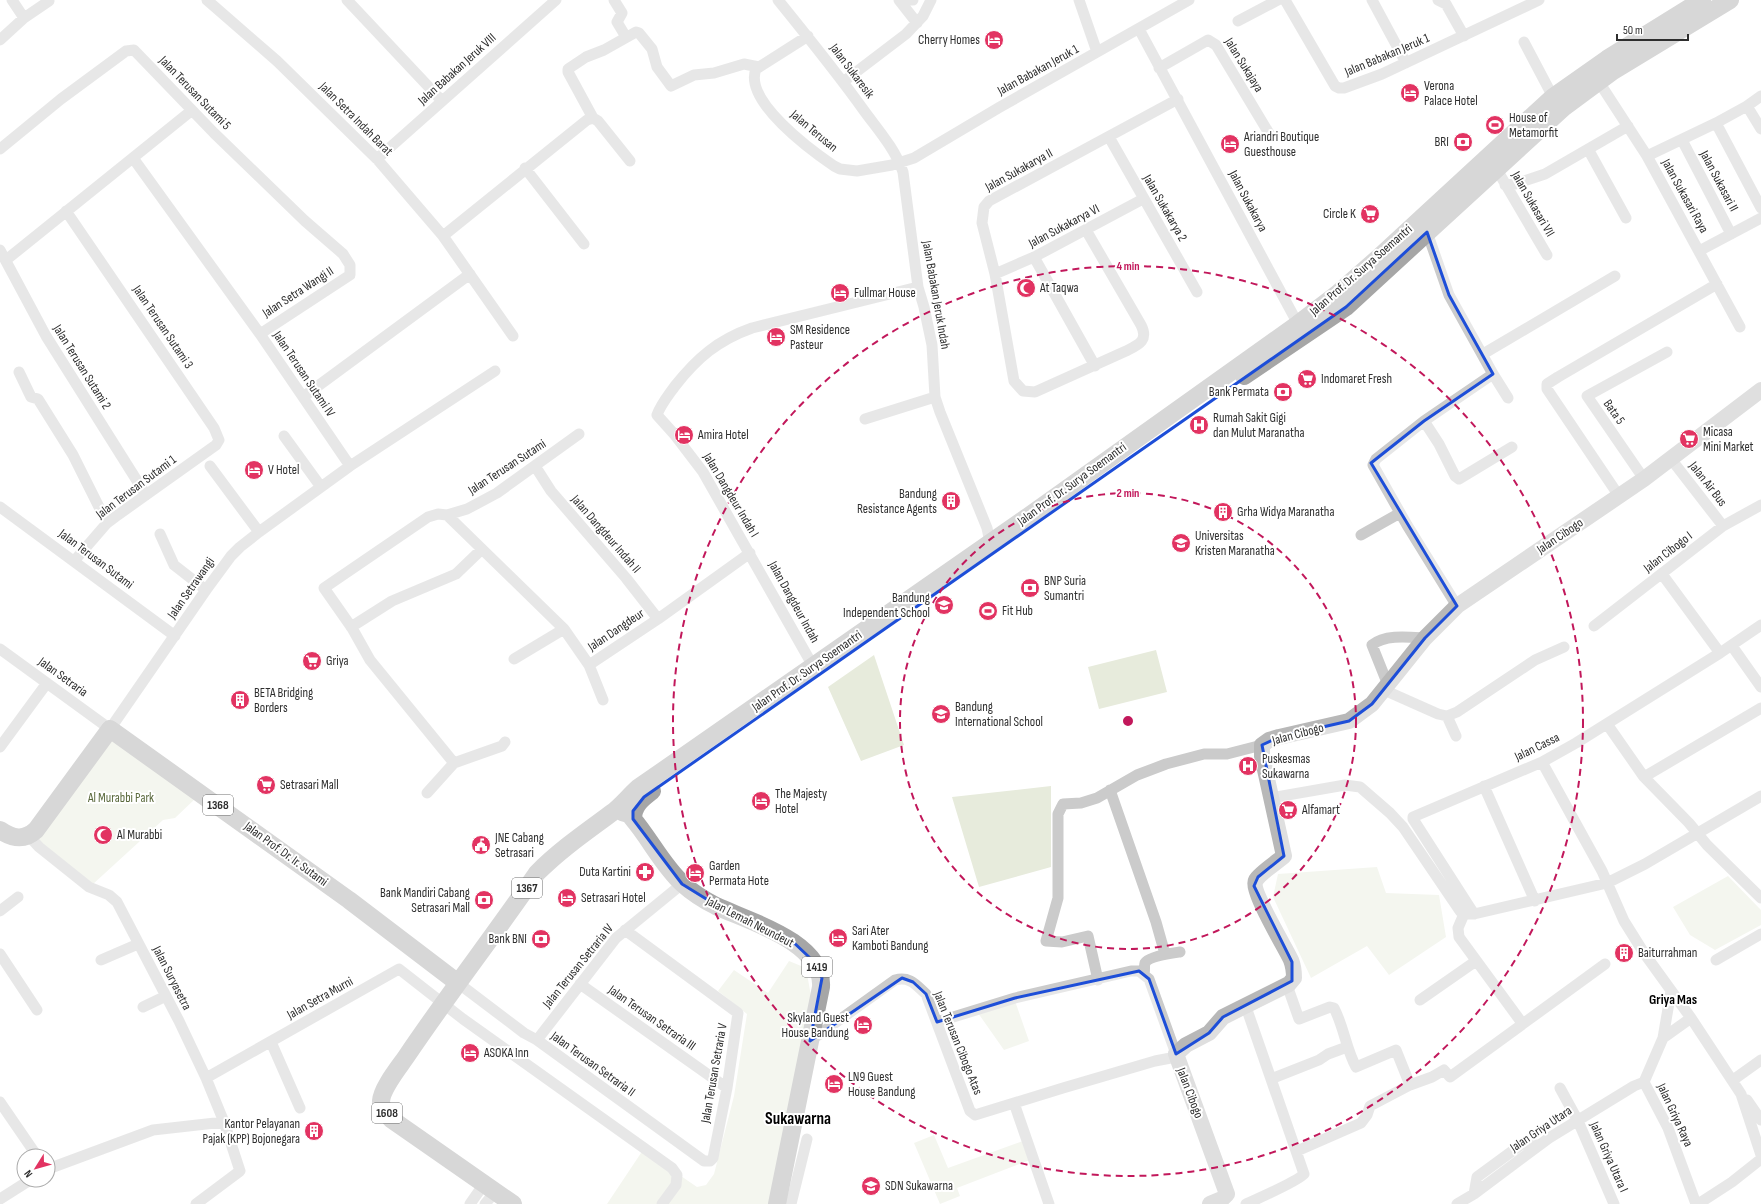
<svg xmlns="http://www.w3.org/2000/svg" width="1761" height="1204" font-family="'Sofia Sans Condensed',sans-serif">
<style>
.green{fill:#e7ebdc}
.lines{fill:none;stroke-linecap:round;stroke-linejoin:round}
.street{stroke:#cbcbcb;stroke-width:11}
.secondary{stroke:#b8b8b8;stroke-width:16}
.primary{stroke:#a6a6a6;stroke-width:18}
.marked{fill:none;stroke:#1d4ed8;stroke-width:3;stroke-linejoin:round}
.ring{fill:none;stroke:#c2185b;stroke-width:2;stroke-dasharray:7 5}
.labels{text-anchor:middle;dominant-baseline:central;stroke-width:4;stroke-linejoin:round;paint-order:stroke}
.shield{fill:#fff;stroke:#6d6d6d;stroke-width:1}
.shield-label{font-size:12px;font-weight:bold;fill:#2e2e2e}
.poi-label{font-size:13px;fill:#2e2e2e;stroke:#fff;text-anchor:start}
.street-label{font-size:13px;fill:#2e2e2e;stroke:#fff}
.park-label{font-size:13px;fill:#5a693c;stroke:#fff}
.neighbourhood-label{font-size:14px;font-weight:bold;fill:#000;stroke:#fff}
.district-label{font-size:17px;font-weight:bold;fill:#000;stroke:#fff}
.centre{fill:#c2185b;stroke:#fff;stroke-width:2}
.ring-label{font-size:12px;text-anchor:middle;font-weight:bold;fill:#c2185b;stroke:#fff;stroke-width:4;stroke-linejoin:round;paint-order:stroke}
</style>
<rect width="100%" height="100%" fill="#fff"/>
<path class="green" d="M1156,650L1167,692L1099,709L1088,667Z
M874,655L904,745L861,761L828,687Z
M112,737L196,798L175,818L163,820L92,885L35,842Z
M1051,786V867L979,887L952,797Z
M1377,867L1386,893L1439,895L1446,937L1389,975L1367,946L1311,978L1273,897L1278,874Z
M1728,876L1761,910V925L1715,950L1690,935L1673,907Z
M789,961L806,968L811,996L772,1204H607L643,1150L697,1187L706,1185L714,1174L734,1096L747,1014L718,991L734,970L768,993Z
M1015,1001L1029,1041L1004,1050L978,1013Z
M934,1135L948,1168L1023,1141L1030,1160L957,1188L960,1196L940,1204L914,1143Z"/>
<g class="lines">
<path class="street" d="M12,0L24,18
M207,0L277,61L377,159L443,236L513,336
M347,0L442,101
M614,0L622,13L617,22L626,37
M778,0C808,37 838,74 865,112C879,131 895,149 903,172L918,287L924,307L932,345L935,397L940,412L987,528L990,542
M899,0L917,23
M909,0H913
M1079,0L1097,52
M1285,0L1335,86L1339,88H1344L1382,74L1539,0
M1372,0L1406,63
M1438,0L1446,4L1464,36
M1238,21L1278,0
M1139,29L1298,324
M808,36L756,69C743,101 812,151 834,166L840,169L857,171L892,165L914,158L1000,107L1189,0
M0,40L24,18L49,1
M1524,42L1553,97
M1159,68L1208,40L1216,45L1270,135
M843,82L906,34L923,16L931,0
M1599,82L1647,156L1740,327
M1747,106L1761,96
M593,118L568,72V69L586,57L604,50L636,32L639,33L652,49L657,67L671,86L694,75L714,73L744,64L759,67
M1716,123L1761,208
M1109,137L1197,292
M1682,140L1731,234
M0,149L61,99L126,51L134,50L214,133L305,221L343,254L350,265V275L260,334
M1588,149L1626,218
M1647,156L1716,123L1747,106L1761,129
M133,158L260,334L350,466L495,371
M377,159L556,0
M525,168L584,244
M1496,168L1547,255
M1505,185L1515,184L1545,174L1628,126
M66,211L214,428L219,440L216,445L115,517L107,523L75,560
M1086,230L1141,325C1149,341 1138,345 1126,351L1035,392L1023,391L1014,381L995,274L982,223L984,207L989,201L1178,99
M1427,232L1449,295L1493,374L1424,421L1376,459L1373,465L1407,525L1457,606
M443,236L587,120L593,118L598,121L630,161
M0,250L46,336L146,495
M1699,251L1761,218
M1034,257L1095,366
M6,260L191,111
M995,274L1034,257L1143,199
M1483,354L1615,276
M19,372L31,397L38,399L73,455L107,523
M1493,374L1508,398
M303,397L470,274
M865,419L935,397
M1424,421L1439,444L1455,476L1459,479L1512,447
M284,436L321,487
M1671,459L1723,526
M210,466L259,532
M535,466L551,491L626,578L658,619
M1644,479L1587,396L1667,352
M1619,496L1547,389V384L1558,377L1717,284
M0,507L175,636
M447,515L564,629L589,665L658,619L750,553
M160,534L174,565L206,590
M1361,535L1400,513
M1662,574L1720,653
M1594,626L1723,526L1761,505
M351,627L392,601L456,574L482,549
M1732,646L1761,687
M0,649L110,729L206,590L231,556L240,547L259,532L350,466
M514,659L564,629
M589,665L603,700
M813,666L703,472L674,434L657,415C661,404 668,396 675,386C697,358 718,340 752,328L918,287
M1388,685L1372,645C1385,634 1409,637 1425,638
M1384,690L1438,714L1447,716L1457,712L1535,660L1564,647
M1447,716L1456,736
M1607,724L1644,777L1689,823L1707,845L1761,898
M0,747L47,683
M1542,762L1602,871L1624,921L1644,953L1691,1018L1741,1094L1761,1155
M454,763L370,660L352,628L324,588L428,517L438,514L447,515L467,509L497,493L579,434
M1644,777L1761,708
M1484,786L1535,901
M1110,790L1156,922L1165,954
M427,793L454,763L502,746L505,742
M1270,798L1345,785L1360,787L1390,813L1403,827L1460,911L1464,914H1474L1607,883L1645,864L1761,796
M29,836L39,847L89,887L109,895L117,902L179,1021L206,1078L224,1122L240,1171L196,1204
M0,911L18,897
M1464,914L1458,928L1459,937L1522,1023
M1474,914L1413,819V817L1542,762L1576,743L1720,653L1761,625
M0,954L37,1010
M101,960L138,944
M1716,960L1761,934
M1144,974C1145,971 1144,966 1145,963C1149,956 1173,953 1180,952
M1098,980L1088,936L1062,942L1046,941L1058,898V814L1063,804L1081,803L1097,798L1137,775L1166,764L1204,754H1227L1262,745
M458,983L524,1033L537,1040L704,1161H710L713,1158L727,1088L738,1013L625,930
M580,984L727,1088
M1287,985L1299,1019L1330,1007L1334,1008C1344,1027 1346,1049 1356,1067L1396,1050L1410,1085
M1671,991L1663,1038L1644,1082L1668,1128L1696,1204
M1420,1000L1476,961
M143,1007L166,996
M1246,1007L1304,1174C1298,1181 1257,1199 1246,1204
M937,1022L1015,998L1131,971H1139L1149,979L1176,1054
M1663,1038L1691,1018
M537,1040L616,938L682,884
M810,1041L895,980C910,976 916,985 926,994L970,1111L975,1115L1063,1088L1155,1061L1176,1057
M271,1042L300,1108
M206,1078L399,969L463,1019L672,1168L677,1175L676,1185L662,1204
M1271,1079L1319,1060L1328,1054L1347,1047
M1733,1080L1761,1060
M1560,1088L1578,1121L1614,1204
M1747,1100L1761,1120
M0,1102L37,1156
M1014,1103L1049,1204
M1297,1151L1361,1123L1367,1115L1370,1106L1410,1085L1432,1077L1444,1070L1450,1077L1605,964
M48,1169L153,1130L224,1122
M1474,1194L1477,1177L1522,1144L1539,1145
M0,1199L30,1180
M470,1204L484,1184
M485,1204L495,1192
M791,1204L807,1139
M1457,1204L1474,1194L1549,1138L1634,1086L1644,1082
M1698,1204L1732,1182L1761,1159"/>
<path class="secondary" d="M1210,1204L1222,1199L1227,1194L1176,1054L1186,1045L1209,1033L1223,1017L1289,984L1294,978C1294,973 1293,965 1291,960C1285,947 1250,890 1256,880C1260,873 1276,863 1284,856L1262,756V745L1269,740L1279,737L1349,721L1372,704L1425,638L1457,606L1644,479L1761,390"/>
<path class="primary" d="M1244,376L1346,307L1563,108L1613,71L1730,0
M622,812L629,814L633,819C650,839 663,866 683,884C693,893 704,900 716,906C748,921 824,942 821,987L777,1204
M633,819C633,805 642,799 652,791
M0,830C13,839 24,841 36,830L110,729L349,900L458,983
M513,1204L391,1119C387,1114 381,1108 381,1101C382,1087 401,1065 408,1054C450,992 495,934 537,873C561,849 586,832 613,812C622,805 629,796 638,788L1026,518L1298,324L1336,295L1377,259L1553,97L1607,59L1702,0"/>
</g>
<path d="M0 0H1761V1204H0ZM1427,232L1449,295L1493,374L1424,421L1371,463L1457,606L1425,638L1372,704L1349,721L1279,737L1262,745L1284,856L1258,877L1254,886L1292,962V981L1223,1017L1209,1033L1176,1054L1149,979L1139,971L1015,998L937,1022L926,994L913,982L902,978L810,1041L822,978L809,957L791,940L716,905L682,884L633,819V811L644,797L1346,307Z" fill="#fff" fill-opacity=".55" fill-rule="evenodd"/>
<path class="marked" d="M1427,232L1449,295L1493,374L1424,421L1371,463L1457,606L1425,638L1372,704L1349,721L1279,737L1262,745L1284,856L1258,877L1254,886L1292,962V981L1223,1017L1209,1033L1176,1054L1149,979L1139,971L1015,998L937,1022L926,994L913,982L902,978L810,1041L822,978L809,957L791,940L716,905L682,884L633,819V811L644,797L1346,307Z"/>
<g class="ring">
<circle cx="1128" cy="721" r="228"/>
<circle cx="1128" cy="721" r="455"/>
</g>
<defs>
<symbol id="hotel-disc" viewBox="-11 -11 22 22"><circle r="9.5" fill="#e23362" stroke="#fff"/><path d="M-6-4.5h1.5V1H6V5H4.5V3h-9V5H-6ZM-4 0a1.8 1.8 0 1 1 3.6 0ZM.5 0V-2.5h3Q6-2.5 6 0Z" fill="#fff"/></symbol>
<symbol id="stadium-disc" viewBox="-11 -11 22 22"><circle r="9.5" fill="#e23362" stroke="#fff"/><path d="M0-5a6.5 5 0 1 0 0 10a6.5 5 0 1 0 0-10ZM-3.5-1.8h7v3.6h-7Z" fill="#fff"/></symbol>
<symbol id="bank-disc" viewBox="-11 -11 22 22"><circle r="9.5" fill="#e23362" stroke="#fff"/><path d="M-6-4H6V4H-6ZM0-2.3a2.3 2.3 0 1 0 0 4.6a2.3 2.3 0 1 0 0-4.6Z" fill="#fff"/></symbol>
<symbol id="supermarket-disc" viewBox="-11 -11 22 22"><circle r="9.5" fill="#e23362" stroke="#fff"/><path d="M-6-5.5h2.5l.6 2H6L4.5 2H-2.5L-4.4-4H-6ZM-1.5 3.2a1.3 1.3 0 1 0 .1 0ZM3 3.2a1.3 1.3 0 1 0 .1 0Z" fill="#fff"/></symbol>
<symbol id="mosque-disc" viewBox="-11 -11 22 22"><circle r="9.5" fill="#e23362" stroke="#fff"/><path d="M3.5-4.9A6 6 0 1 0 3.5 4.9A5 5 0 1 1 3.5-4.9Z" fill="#fff"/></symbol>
<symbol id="hospital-disc" viewBox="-11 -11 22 22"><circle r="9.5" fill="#e23362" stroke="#fff"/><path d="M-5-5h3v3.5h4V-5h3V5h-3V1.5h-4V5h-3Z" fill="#fff"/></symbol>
<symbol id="building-disc" viewBox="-11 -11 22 22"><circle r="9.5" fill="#e23362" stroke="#fff"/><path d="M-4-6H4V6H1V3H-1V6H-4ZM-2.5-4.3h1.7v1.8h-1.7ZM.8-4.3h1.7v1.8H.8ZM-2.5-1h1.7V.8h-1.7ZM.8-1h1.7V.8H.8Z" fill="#fff"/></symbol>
<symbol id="university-disc" viewBox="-11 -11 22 22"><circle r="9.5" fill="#e23362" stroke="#fff"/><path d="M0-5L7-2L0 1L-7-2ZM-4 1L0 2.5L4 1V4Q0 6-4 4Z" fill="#fff"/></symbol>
<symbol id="school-disc" viewBox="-11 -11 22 22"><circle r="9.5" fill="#e23362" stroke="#fff"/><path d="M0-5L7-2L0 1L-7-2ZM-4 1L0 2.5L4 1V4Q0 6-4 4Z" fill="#fff"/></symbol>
<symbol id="civic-disc" viewBox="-11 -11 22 22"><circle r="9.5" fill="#e23362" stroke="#fff"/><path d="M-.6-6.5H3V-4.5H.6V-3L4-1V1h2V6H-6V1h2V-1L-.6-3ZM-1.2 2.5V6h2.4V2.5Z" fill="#fff"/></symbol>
<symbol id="pharmacy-disc" viewBox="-11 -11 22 22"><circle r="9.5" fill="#e23362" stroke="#fff"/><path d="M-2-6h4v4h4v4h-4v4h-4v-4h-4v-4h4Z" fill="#fff"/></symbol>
</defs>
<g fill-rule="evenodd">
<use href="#hotel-disc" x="983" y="29" width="22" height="22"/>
<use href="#hotel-disc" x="1399" y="82" width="22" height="22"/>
<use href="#stadium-disc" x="1484" y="114" width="22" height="22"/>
<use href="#bank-disc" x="1452" y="131" width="22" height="22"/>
<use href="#hotel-disc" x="1219" y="133" width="22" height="22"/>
<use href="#supermarket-disc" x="1359" y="203" width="22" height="22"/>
<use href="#mosque-disc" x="1015" y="277" width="22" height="22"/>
<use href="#hotel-disc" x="829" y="282" width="22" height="22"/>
<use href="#hotel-disc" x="765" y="326" width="22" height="22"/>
<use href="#supermarket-disc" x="1296" y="368" width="22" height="22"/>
<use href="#bank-disc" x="1272" y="381" width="22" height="22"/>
<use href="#hospital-disc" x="1188" y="414" width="22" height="22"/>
<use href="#hotel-disc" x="673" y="424" width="22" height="22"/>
<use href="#supermarket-disc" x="1678" y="428" width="22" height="22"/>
<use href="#hotel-disc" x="243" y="459" width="22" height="22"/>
<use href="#building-disc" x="940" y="490" width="22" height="22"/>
<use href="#building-disc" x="1212" y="501" width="22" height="22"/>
<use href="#university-disc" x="1170" y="532" width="22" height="22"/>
<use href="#bank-disc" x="1019" y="577" width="22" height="22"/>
<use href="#school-disc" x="933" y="594" width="22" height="22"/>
<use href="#stadium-disc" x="977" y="600" width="22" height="22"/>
<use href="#supermarket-disc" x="301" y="650" width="22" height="22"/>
<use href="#building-disc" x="229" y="689" width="22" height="22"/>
<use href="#school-disc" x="930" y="703" width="22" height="22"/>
<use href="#hospital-disc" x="1237" y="755" width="22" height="22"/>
<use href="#supermarket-disc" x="255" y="774" width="22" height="22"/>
<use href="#hotel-disc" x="750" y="790" width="22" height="22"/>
<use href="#supermarket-disc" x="1277" y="799" width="22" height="22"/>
<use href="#mosque-disc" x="92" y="824" width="22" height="22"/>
<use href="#civic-disc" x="470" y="834" width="22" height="22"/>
<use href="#pharmacy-disc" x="634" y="861" width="22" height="22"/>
<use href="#hotel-disc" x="684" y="862" width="22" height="22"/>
<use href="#hotel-disc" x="556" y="887" width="22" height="22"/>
<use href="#bank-disc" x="473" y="889" width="22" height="22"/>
<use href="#hotel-disc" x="827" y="927" width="22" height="22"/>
<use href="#bank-disc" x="530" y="928" width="22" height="22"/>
<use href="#building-disc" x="1613" y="942" width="22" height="22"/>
<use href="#hotel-disc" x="852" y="1014" width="22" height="22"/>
<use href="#hotel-disc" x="459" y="1042" width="22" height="22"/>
<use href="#hotel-disc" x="823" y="1073" width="22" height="22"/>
<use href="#building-disc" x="303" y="1120" width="22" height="22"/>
<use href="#school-disc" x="860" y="1175" width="22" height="22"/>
</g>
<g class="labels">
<g class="shield">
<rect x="203" y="795" width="30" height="20" rx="3"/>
<rect x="512" y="878" width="30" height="20" rx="3"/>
<rect x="802" y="957" width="30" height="20" rx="3"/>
<rect x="372" y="1103" width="30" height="20" rx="3"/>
</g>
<g class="shield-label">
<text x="218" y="805">1368</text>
<text x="527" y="888">1367</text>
<text x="817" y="967">1419</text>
<text x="387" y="1113">1608</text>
</g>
<g class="poi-label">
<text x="980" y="40" text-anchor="end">Cherry Homes</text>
<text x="1424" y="86">Verona<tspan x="1424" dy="15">Palace Hotel</tspan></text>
<text x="1509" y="118">House of<tspan x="1509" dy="15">Metamorfit</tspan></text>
<text x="1244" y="137">Ariandri Boutique<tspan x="1244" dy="15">Guesthouse</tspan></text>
<text x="1449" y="142" text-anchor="end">BRI</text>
<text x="1356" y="214" text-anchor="end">Circle K</text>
<text x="1040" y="288">At Taqwa</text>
<text x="854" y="293">Fullmar House</text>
<text x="790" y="330">SM Residence<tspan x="790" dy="15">Pasteur</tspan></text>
<text x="1321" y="379">Indomaret Fresh</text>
<text x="1269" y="392" text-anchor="end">Bank Permata</text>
<text x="1213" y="418">Rumah Sakit Gigi<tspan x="1213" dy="15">dan Mulut Maranatha</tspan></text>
<text x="1703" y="432">Micasa<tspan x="1703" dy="15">Mini Market</tspan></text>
<text x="698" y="435">Amira Hotel</text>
<text x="268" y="470">V Hotel</text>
<text x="937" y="494" text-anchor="end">Bandung<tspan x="937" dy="15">Resistance Agents</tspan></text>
<text x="1237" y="512">Grha Widya Maranatha</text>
<text x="1195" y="536">Universitas<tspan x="1195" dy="15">Kristen Maranatha</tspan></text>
<text x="1044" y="581">BNP Suria<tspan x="1044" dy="15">Sumantri</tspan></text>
<text x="930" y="598" text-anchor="end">Bandung<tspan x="930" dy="15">Independent School</tspan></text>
<text x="1002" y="611">Fit Hub</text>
<text x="326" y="661">Griya</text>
<text x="254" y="693">BETA Bridging<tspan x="254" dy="15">Borders</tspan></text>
<text x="955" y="707">Bandung<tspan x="955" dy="15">International School</tspan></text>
<text x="1262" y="759">Puskesmas<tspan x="1262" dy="15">Sukawarna</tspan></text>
<text x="280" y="785">Setrasari Mall</text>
<text x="775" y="794">The Majesty<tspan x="775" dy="15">Hotel</tspan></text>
<text x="1302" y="810">Alfamart</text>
<text x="117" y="835">Al Murabbi</text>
<text x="495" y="838">JNE Cabang<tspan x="495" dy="15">Setrasari</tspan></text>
<text x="709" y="866">Garden<tspan x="709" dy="15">Permata Hote</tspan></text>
<text x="631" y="872" text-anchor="end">Duta Kartini</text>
<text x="470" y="893" text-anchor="end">Bank Mandiri Cabang<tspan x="470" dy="15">Setrasari Mall</tspan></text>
<text x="581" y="898">Setrasari Hotel</text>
<text x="852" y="931">Sari Ater<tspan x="852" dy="15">Kamboti Bandung</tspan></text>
<text x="527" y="939" text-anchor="end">Bank BNI</text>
<text x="1638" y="953">Baiturrahman</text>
<text x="849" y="1018" text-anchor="end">Skyland Guest<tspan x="849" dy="15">House Bandung</tspan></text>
<text x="484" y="1053">ASOKA Inn</text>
<text x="848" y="1077">LN9 Guest<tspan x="848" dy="15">House Bandung</tspan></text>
<text x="300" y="1124" text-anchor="end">Kantor Pelayanan<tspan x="300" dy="15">Pajak (KPP) Bojonegara</tspan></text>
<text x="885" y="1186">SDN Sukawarna</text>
</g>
<g class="street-label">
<text transform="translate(1387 55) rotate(-23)">Jalan Babakan Jeruk 1</text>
<text transform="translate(1244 65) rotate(58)">Jalan Sukajaya</text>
<text transform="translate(457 69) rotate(-42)">Jalan Babakan Jeruk VIII</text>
<text transform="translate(1038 70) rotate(-29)">Jalan Babakan Jeruk 1</text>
<text transform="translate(852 71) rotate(53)">Jalan Sukaresik</text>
<text transform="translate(195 93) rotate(46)">Jalan Terusan Sutami 5</text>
<text transform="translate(356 119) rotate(45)">Jalan Setra Indah Barat</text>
<text transform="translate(814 131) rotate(40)">Jalan Terusan</text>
<text transform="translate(1019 170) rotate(-29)">Jalan Sukakarya II</text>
<text transform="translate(1719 181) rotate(62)">Jalan Sukasari II</text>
<text transform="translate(1685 196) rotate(61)">Jalan Sukasari Raya</text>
<text transform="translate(1248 201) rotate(62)">Jalan Sukakarya</text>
<text transform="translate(1533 204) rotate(60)">Jalan Sukasari VII</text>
<text transform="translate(1165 208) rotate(60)">Jalan Sukakarya 2</text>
<text transform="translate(1064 226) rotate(-28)">Jalan Sukakarya VI</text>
<text transform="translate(1361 270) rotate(-41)">Jalan Prof. Dr. Surya Soemantri</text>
<text transform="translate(298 292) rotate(-33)">Jalan Setra Wangi II</text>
<text transform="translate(936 295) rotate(80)">Jalan Babakan Jeruk Indah</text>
<text transform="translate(163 327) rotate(56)">Jalan Terusan Sutami 3</text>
<text transform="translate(82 367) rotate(58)">Jalan Terusan Sutami 2</text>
<text transform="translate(304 374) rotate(56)">Jalan Terusan Sutami IV</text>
<text transform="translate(1614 412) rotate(55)">Bata 5</text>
<text transform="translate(507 467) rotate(-33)">Jalan Terusan Sutami</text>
<text transform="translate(1072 484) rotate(-36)">Jalan Prof. Dr. Surya Soemantri</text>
<text transform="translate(1708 484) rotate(52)">Jalan Air Bus</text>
<text transform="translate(136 487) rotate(-37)">Jalan Terusan Sutami 1</text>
<text transform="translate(731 495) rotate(59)">Jalan Dangdeur Indah I</text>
<text transform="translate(606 534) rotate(49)">Jalan Dangdeur Indah II</text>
<text transform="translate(1560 536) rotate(-34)">Jalan Cibogo</text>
<text transform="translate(1668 552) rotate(-38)">Jalan Cibogo I</text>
<text transform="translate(96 559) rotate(37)">Jalan Terusan Sutami</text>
<text transform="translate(191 588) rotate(-55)">Jalan Setrawangi</text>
<text transform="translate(794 602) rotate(61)">Jalan Dangdeur Indah</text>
<text transform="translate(616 630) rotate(-34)">Jalan Dangdeur</text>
<text transform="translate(807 671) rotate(-35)">Jalan Prof. Dr. Surya Soemantri</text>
<text transform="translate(63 677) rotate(36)">Jalan Setraria</text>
<text transform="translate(1298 734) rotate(-15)">Jalan Cibogo</text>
<text transform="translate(1537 747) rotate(-26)">Jalan Cassa</text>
<text transform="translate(286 854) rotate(36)">Jalan Prof. Dr. Ir. Sutami</text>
<text transform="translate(750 922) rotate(27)">Jalan Lemah Neundeut</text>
<text transform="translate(578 966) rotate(-51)">Jalan Terusan Setraria IV</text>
<text transform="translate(172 978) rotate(63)">Jalan Suryasetra</text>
<text transform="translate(320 998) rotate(-29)">Jalan Setra Murni</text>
<text transform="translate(652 1018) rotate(35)">Jalan Terusan Setraria III</text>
<text transform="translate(958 1043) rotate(68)">Jalan Terusan Cibogo Atas</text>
<text transform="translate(593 1064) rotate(36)">Jalan Terusan Setraria II</text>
<text transform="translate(714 1073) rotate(-80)">Jalan Terusan Setraria V</text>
<text transform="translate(1190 1093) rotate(69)">Jalan Cibogo</text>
<text transform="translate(1675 1115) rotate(65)">Jalan Griya Raya</text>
<text transform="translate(1541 1129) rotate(-34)">Jalan Griya Utara</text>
<text transform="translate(1609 1157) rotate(66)">Jalan Griya Utara I</text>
</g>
<g class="park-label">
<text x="121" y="798">Al Murabbi Park</text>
</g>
<g class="neighbourhood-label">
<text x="1673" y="999">Griya Mas</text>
</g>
<g class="district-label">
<text x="798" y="1119">Sukawarna</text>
</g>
</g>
<circle cx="1128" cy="721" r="6" class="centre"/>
<g class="ring-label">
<text x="1128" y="270">4 min</text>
<text x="1128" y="497">2 min</text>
</g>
<g transform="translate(36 1168) rotate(233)"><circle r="19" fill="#ffffff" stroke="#ababab"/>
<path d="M0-3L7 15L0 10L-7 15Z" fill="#e23362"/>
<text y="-6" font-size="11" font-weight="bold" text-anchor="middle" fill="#2e2e2e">N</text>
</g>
<path d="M1617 34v6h71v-6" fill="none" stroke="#2e2e2e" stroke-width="2"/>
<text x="1623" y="34" font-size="12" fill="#2e2e2e" stroke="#ffffff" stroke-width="3" paint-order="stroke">50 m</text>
</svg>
